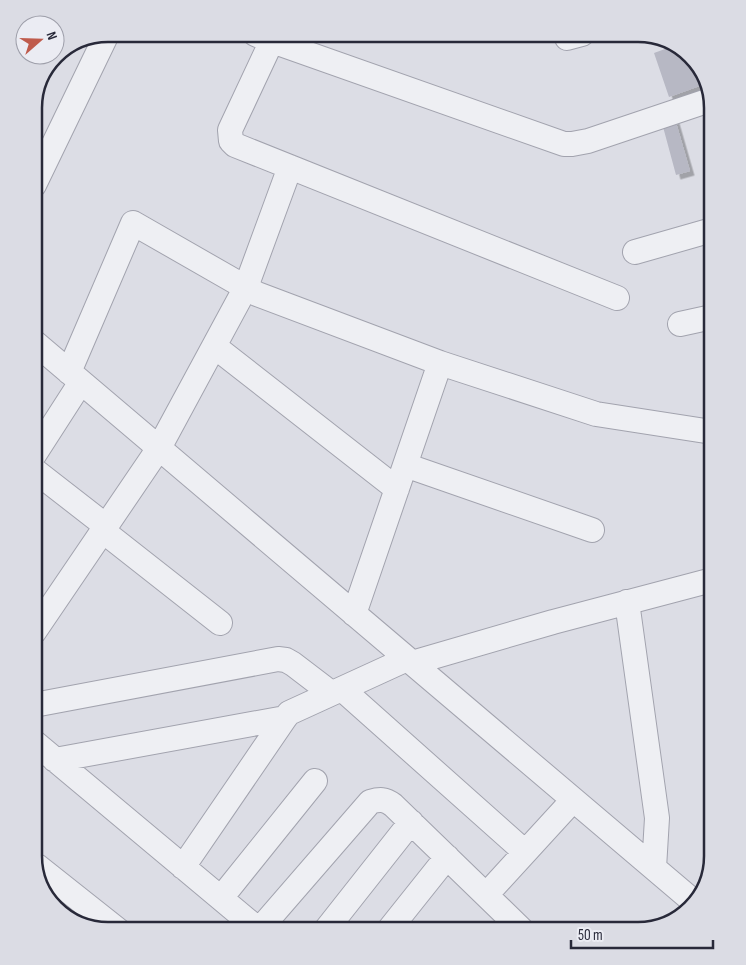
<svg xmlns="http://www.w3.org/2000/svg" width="746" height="965" font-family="'Sofia Sans Condensed',sans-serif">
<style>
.building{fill:#b7b8c4;filter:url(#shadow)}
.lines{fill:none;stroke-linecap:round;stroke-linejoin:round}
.minor-casing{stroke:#a2a3ae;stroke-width:26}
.minor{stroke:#eeeff3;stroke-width:24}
.rim{fill:none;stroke:#282939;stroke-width:2.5}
</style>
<defs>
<filter id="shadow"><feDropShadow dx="4.5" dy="4.5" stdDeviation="0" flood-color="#0004"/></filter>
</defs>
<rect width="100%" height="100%" fill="#dcdde5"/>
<path class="building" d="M676,45L699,66L705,84L669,97L654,53Z
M675,119L690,171L676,175L662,123Z"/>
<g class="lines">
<defs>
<path id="minor" d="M255,34L272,41L564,144H572L588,141L710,100
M275,34L230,130L231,141L235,145L617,298
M567,38L582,34
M34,185L107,34
M635,252L712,230
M680,324L712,317
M34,342L694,902
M214,346L397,489
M69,372L133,223L257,294L440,363L596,414L712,432
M34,455L81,382
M405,465L592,530
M34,470L106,526
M103,531L220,623
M627,602L657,818L654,868
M354,614L440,363
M34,632L159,448L246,287L290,167
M412,663L553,622L712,580
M342,689L525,852
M34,705L278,659L286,660L293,664L331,693
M34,742L260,931
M55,760L285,718
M37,866L119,931
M183,867L285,718L289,713L407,659
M486,895L573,800
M221,898L315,781
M259,930L370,802C380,799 385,799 393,805L523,931
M325,931L411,822
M388,931L447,857"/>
</defs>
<use href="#minor" class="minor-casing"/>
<use href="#minor" class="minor"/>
</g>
<path d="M0 0H746V965H0ZM108 42H638A66 66 0 0 1 704 108V856A66 66 0 0 1 638 922H108A66 66 0 0 1 42 856V108A66 66 0 0 1 108 42Z" fill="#dbdce4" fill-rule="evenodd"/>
<path class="rim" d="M108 42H638A66 66 0 0 1 704 108V856A66 66 0 0 1 638 922H108A66 66 0 0 1 42 856V108A66 66 0 0 1 108 42Z"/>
<g transform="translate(40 40) rotate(70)"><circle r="24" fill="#ebecf3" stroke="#9d9ea9"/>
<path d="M0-4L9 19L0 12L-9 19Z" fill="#bf5b4c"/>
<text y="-8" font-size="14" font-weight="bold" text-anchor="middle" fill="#282939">N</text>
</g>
<path d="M571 940v8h142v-8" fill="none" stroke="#282939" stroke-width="2.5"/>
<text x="578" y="940" font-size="15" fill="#282939" stroke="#ebecf3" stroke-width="4" paint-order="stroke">50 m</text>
</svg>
